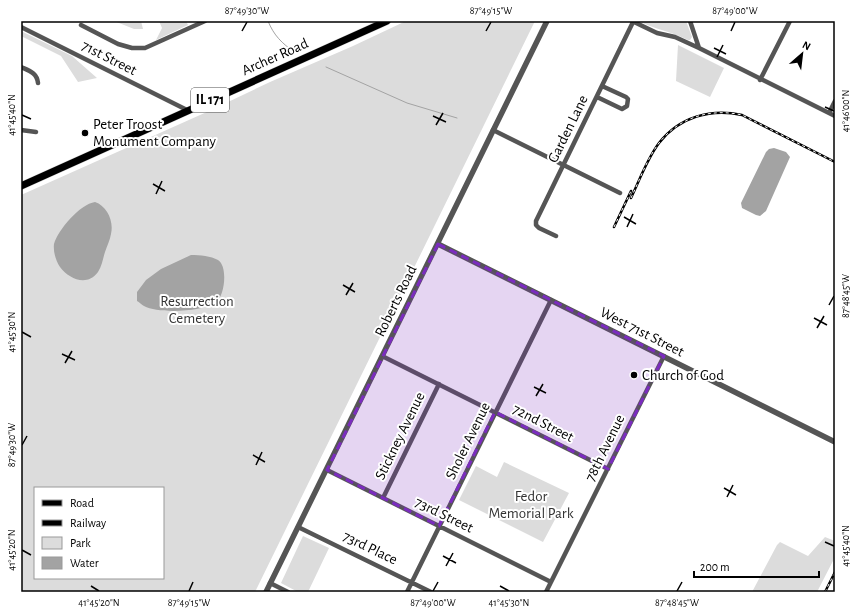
<svg xmlns="http://www.w3.org/2000/svg" width="856" height="613" font-family="'Alegreya Sans',sans-serif">
<style>
.green{fill:#dcdcdc;fill-rule:evenodd}
.water{fill:#a3a3a3}
.lines{fill:none;stroke-linecap:round;stroke-linejoin:round}
.stream{stroke:#a3a3a3;stroke-width:1}
.primary-casing{stroke:#dbdbdb;stroke-width:8}
.minor{stroke:#555;stroke-width:4.5}
.tertiary{stroke:#555;stroke-width:5.5}
.primary{stroke:#000;stroke-width:7}
.rail-casing{stroke:#000;stroke-width:2.5}
.rail{stroke:#fff;stroke-width:1;stroke-dasharray:3;stroke-linecap:butt}
.marked{fill:#7b2cbf;fill-opacity:0.2;stroke:#7b2cbf;stroke-width:3;stroke-dasharray:8 5;stroke-linejoin:round}
.ticks{fill:none;stroke:#000;stroke-width:1.5}
.poi-dot{fill:#000;stroke:#fff;stroke-width:1.5}
.labels{text-anchor:middle;dominant-baseline:central;stroke-width:4;stroke-linejoin:round;paint-order:stroke}
.shield{fill:#fff;stroke:#4c4c4c;stroke-width:1}
.shield-label{font-size:14px;font-weight:bold;fill:#000}
.street-label{font-size:15px;fill:#000;stroke:#fff}
.poi-label{font-size:15px;fill:#000;stroke:#fff;text-anchor:start}
.park-label{font-size:15px;fill:#333;stroke:#fff}
.neatline{fill:none;stroke:#000;stroke-width:1.5}
.ticks-label{font-size:10px;text-anchor:middle;fill:#000}
</style>
<rect width="100%" height="100%" fill="#fff"/>
<path class="green" d="M114,21H141L143,29H134Z
M159,21H186L188,25L156,40L162,28Z
M406,21H535L255,592H21V195L209,111L270,82L353,46ZM35,488H163V578H35Z
M638,21H686L692,37L690,40H688C672,32 655,29 638,21Z
M21,31L72,56L97,78L78,82L61,56L21,36Z
M678,45L724,68L710,97L676,81Z
M504,462L569,493L543,542L459,500L476,466L497,477Z
M303,536L329,548L308,592H298L281,583Z
M825,537L835,541V557L817,592H752L777,545L780,542L808,556Z"/>
<path class="water" d="M774,148L786,152L790,157L766,211L760,216L756,215L742,208L741,203L766,152L769,149Z
M95,202C107,206 114,221 111,234C110,240 107,246 105,252C103,258 102,266 98,272C87,287 69,279 60,267C56,261 53,252 54,244C58,230 80,204 95,202Z
M191,255C200,255 211,256 218,260C228,266 225,296 216,302C202,312 159,314 144,306C142,305 139,302 137,301V292L146,280L161,269Z"/>
<g class="lines">
<path class="stream" d="M268,21C274,36 282,43 294,52
M326,67L407,103L457,118"/>
<defs>
<path id="primary" d="M21,186L387,21"/>
</defs>
<use href="#primary" class="primary-casing"/>
<path class="minor" d="M632,21L657,33L675,37L699,48
M690,21L699,48L835,116
M81,25L118,44L132,48H145L205,21
M21,27L187,110
M21,67C30,71 37,73 38,83
M760,80L790,21
M597,97L622,109L627,106L628,99L626,97L602,86
M829,113L835,101
M21,130L36,132
M493,130L620,193
M556,236L539,228L536,225V221L633,22
M382,356L608,469
M327,470L551,582
M383,498L439,384
M298,527L431,592
M270,583L288,592
M407,592L551,300
M546,592L664,356"/>
<path class="tertiary" d="M438,244L835,442
M266,592L547,21"/>
<use href="#primary" class="primary"/>
<defs>
<path id="rail" d="M631,198C640,179 647,159 659,143C679,117 711,108 742,115L835,162
M614,227L631,191
M825,592L835,572
M835,592V591"/>
</defs>
<use href="#rail" class="rail-casing"/>
<use href="#rail" class="rail"/>
</g>
<path class="marked" d="M438,244L664,356L608,469L495,412L439,526L327,470Z"/>
<path class="ticks" d="M242,31L247,22M486,31L491,22M731,31L735,22M714,48L726,54M717,57L723,45M825,107L834,111M22,115L31,119M433,116L446,122M436,125L443,113M153,184L165,191M156,194L162,181M624,217L636,224M627,227L633,214M343,285L355,292M346,295L353,283M829,305L834,296M814,318L827,325M817,328L824,316M22,332L31,337M62,354L75,360M65,363L72,351M534,387L546,393M536,396L543,384M22,445L27,436M253,455L265,462M256,465L262,452M724,488L736,495M727,497L733,485M825,542L834,546M22,550L31,555M443,556L456,563M446,566L453,553M91,586L99,591M500,586L509,591M189,591L193,582M433,591L438,582M677,591L682,582"/>
<g class="poi-dot">
<circle cx="85" cy="133" r="4"/>
<circle cx="634" cy="375" r="4"/>
</g>
<g class="labels">
<rect class="shield" x="191" y="88" width="38" height="24" rx="3"/>
<g class="shield-label">
<text x="210" y="100">IL 171</text>
</g>
<g class="street-label">
<text transform="translate(275 57) rotate(-24)">Archer Road</text>
<text transform="translate(109 58) rotate(27)">71st Street</text>
<text transform="translate(568 129) rotate(-64)">Garden Lane</text>
<text transform="translate(396 301) rotate(-64)">Roberts Road</text>
<text transform="translate(642 332) rotate(27)">West 71st Street</text>
<text transform="translate(543 423) rotate(27)">72nd Street</text>
<text transform="translate(400 436) rotate(-64)">Stickney Avenue</text>
<text transform="translate(468 441) rotate(-64)">Sholer Avenue</text>
<text transform="translate(605 448) rotate(-64)">78th Avenue</text>
<text transform="translate(444 515) rotate(26)">73rd Street</text>
<text transform="translate(370 548) rotate(26)">73rd Place</text>
</g>
<g class="poi-label">
<text x="93" y="124">Peter Troost<tspan x="93" dy="17">Monument Company</tspan></text>
<text x="642" y="375">Church of God</text>
</g>
<g class="park-label">
<text x="197" y="301">Resurrection<tspan x="197" dy="17">Cemetery</tspan></text>
<text x="531" y="496">Fedor<tspan x="531" dy="17">Memorial Park</tspan></text>
</g>
</g>
<rect width="856" height="613" fill="none" stroke="#ffffff" stroke-width="44"/>
<rect x="34" y="487" width="130" height="92" fill="#ffffff" stroke="#999999"/>
<rect x="42" y="500" width="20" height="6" fill="#000000" stroke="#999999"/>
<text x="70" y="507" font-size="12" fill="#000000">Road</text>
<rect x="42" y="520" width="20" height="6" fill="#000000" stroke="#999999"/>
<text x="70" y="527" font-size="12" fill="#000000">Railway</text>
<rect x="42" y="537" width="20" height="12" fill="#dcdcdc" stroke="#999999"/>
<text x="70" y="547" font-size="12" fill="#000000">Park</text>
<rect x="42" y="557" width="20" height="12" fill="#a3a3a3" stroke="#999999"/>
<text x="70" y="567" font-size="12" fill="#000000">Water</text>
<g transform="translate(802 54) rotate(28)" stroke="#ffffff" stroke-width="3" paint-order="stroke">
<path d="M0-3L7 15L0 10L-7 15Z" fill="#000000"/>
<text y="-6" font-size="11" font-weight="bold" text-anchor="middle" fill="#000000">N</text>
</g>
<path d="M694 571v6h125v-6" fill="none" stroke="#000000" stroke-width="2"/>
<text x="700" y="571" font-size="12" fill="#000000" stroke="#ffffff" stroke-width="3" paint-order="stroke">200 m</text>
<rect x="22" y="22" width="812" height="569" class="neatline"/>
<g class="ticks-label">
<text x="247" y="14">87°49'30"W</text>
<text x="491" y="14">87°49'15"W</text>
<text x="735" y="14">87°49'00"W</text>
<text transform="translate(845 111) rotate(-90)" y="4">41°46'00"N</text>
<text transform="translate(11 115) rotate(-90)" y="4">41°45'40"N</text>
<text transform="translate(845 296) rotate(-90)" y="4">87°48'45"W</text>
<text transform="translate(11 332) rotate(-90)" y="4">41°45'30"N</text>
<text transform="translate(11 445) rotate(-90)" y="4">87°49'30"W</text>
<text transform="translate(845 546) rotate(-90)" y="4">41°45'40"N</text>
<text transform="translate(11 550) rotate(-90)" y="4">41°45'20"N</text>
<text x="99" y="606">41°45'20"N</text>
<text x="189" y="606">87°49'15"W</text>
<text x="433" y="606">87°49'00"W</text>
<text x="509" y="606">41°45'30"N</text>
<text x="677" y="606">87°48'45"W</text>
</g>
</svg>
